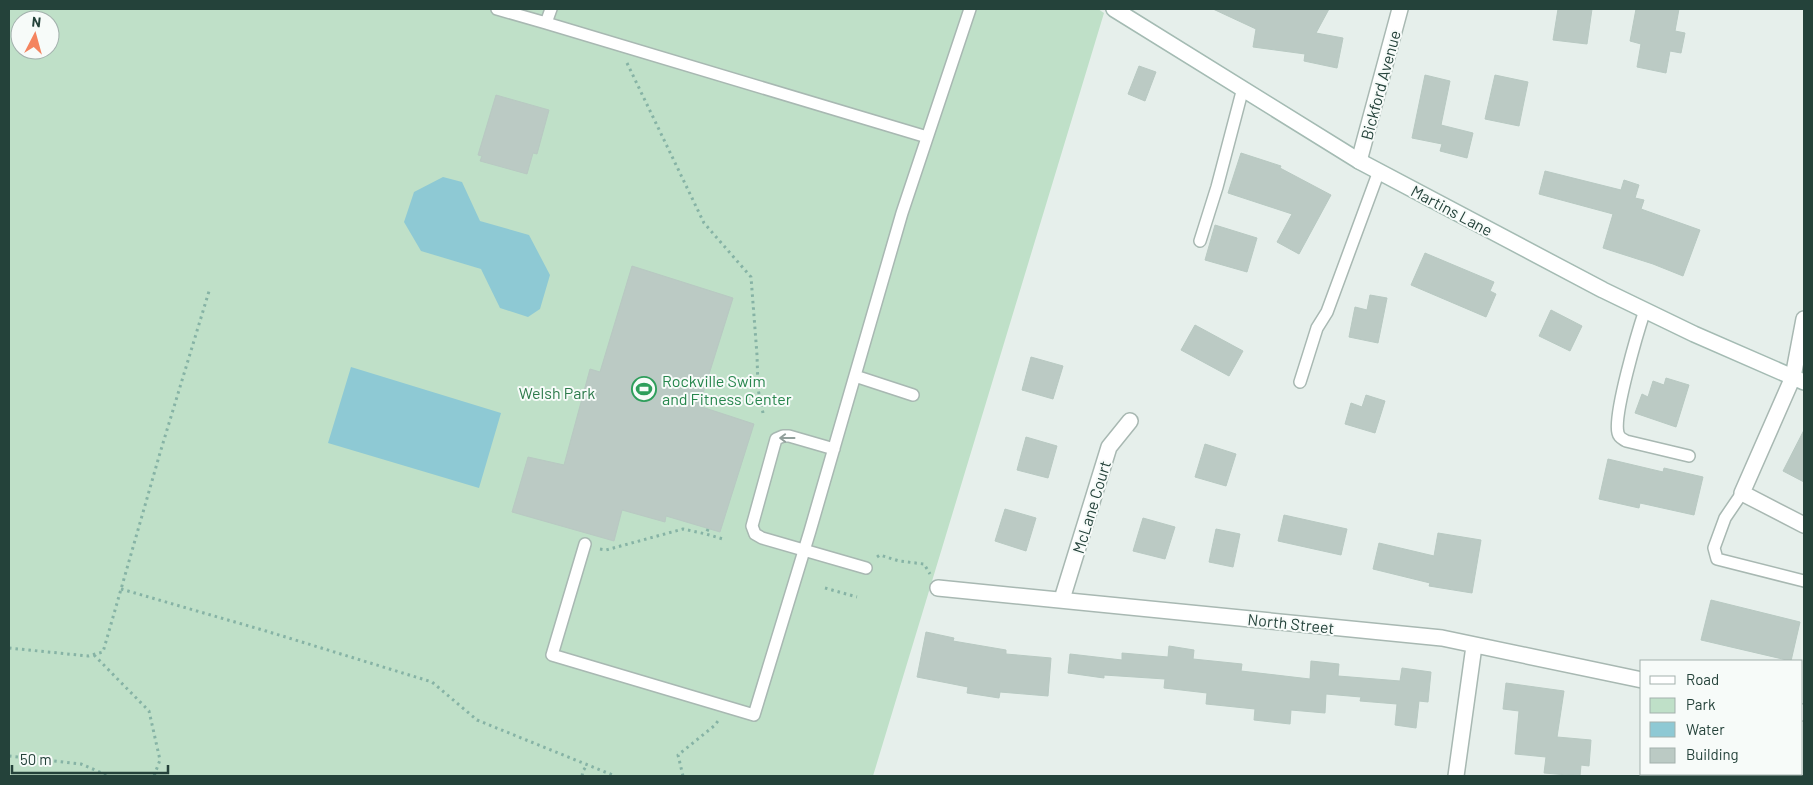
<svg xmlns="http://www.w3.org/2000/svg" width="1813" height="785" font-family="Barlow,sans-serif">
<style>
.green{fill:#bfe0c8;fill-rule:evenodd}
.water{fill:#8ec9d4}
.building{fill:#bbcac4;stroke:#b8c9c2}
.lines{fill:none;stroke-linecap:round;stroke-linejoin:round}
.lane-casing{stroke:#a8b8b2;stroke-width:14}
.street-casing{stroke:#a8b8b2;stroke-width:18}
.secondary-casing{stroke:#a4bbb3;stroke-width:18}
.path{stroke:#86b3a5;stroke-width:3;stroke-dasharray:2.5 4;stroke-linecap:butt}
.lane{stroke:#fff;stroke-width:11}
.street{stroke:#fff;stroke-width:15}
.secondary{stroke:#fff;stroke-width:15}
.oneway{stroke:#92a09c}
.labels{text-anchor:middle;dominant-baseline:central;stroke-width:4;stroke-linejoin:round;paint-order:stroke}
.street-label{font-size:16px;fill:#24423a;stroke:#f7fbf9}
.leisure-label{font-size:16px;fill:#27864d;stroke:#f7fbf9;text-anchor:start}
.park-label{font-size:16px;fill:#2d7a4b;stroke:#f7fbf9}
</style>
<rect width="100%" height="100%" fill="#e6efeb"/>
<path class="green" d="M9,9H1098L1104,13L873,776H9ZM20,20H50V50H20Z"/>
<path class="water" d="M443,177L462,182L480,221L529,235L550,275L540,309L528,317L500,308L481,269L421,251L404,222L414,192Z
M351,367L501,413L479,488L328,443Z"/>
<path class="building" d="M1213,9H1329L1316,33L1343,38L1337,68L1304,61L1305,54L1253,47L1256,29Z
M1558,9H1592L1587,44L1553,40Z
M1636,9H1679L1675,31L1685,33L1681,53L1670,51L1666,73L1637,67L1641,44L1630,41Z
M1139,66L1156,72L1145,101L1128,94Z
M1425,75L1450,81L1441,125L1473,133L1467,158L1440,151L1442,144L1412,138Z
M1495,75L1528,82L1519,126L1485,119Z
M496,95L549,110L537,154L533,153L527,174L480,161L482,156L478,155Z
M1241,153L1281,166L1280,168L1331,195L1299,254L1277,242L1292,214L1228,193Z
M1545,171L1621,190L1624,180L1639,185L1635,198L1644,200L1641,209L1700,230L1683,276L1653,264L1603,248L1613,214L1539,194Z
M1215,225L1257,238L1247,272L1205,260Z
M1425,253L1494,282L1490,291L1496,294L1486,317L1411,285Z
M632,266L733,298L699,406L754,424L720,532L666,516L665,522L622,510L614,541L512,512L528,457L564,465L590,369L600,372Z
M1370,295L1387,298L1378,343L1349,337L1355,307L1367,310Z
M1551,310L1582,326L1570,351L1539,336Z
M1195,325L1243,351L1229,376L1181,350Z
M1031,357L1063,366L1053,399L1022,390Z
M1666,378L1689,385L1676,427L1635,413L1642,394L1648,397L1653,381L1664,385Z
M1366,395L1385,401L1375,433L1345,424L1351,403L1362,407Z
M1804,430V482L1783,471Z
M1026,437L1057,446L1048,478L1017,470Z
M1205,444L1236,454L1226,486L1195,477Z
M1608,459L1663,472L1664,468L1703,477L1694,515L1640,503L1639,508L1599,499Z
M1005,509L1036,518L1026,551L995,541Z
M1284,515L1347,529L1341,555L1278,541Z
M1143,518L1175,527L1165,559L1133,551Z
M1216,529L1240,534L1233,567L1209,562Z
M1438,533L1481,540L1472,593L1429,586L1430,583L1373,569L1379,543L1434,556Z
M1711,600L1800,622L1791,661L1701,640Z
M926,632L954,638L953,641L1006,650V654L1051,658L1048,696L1000,692L999,698L967,693L968,687L917,677Z
M1169,646L1194,650L1193,659L1242,664L1241,671L1310,679L1311,661L1339,664L1338,676L1400,681L1402,668L1431,672L1428,702L1419,701L1416,728L1395,725L1397,704L1360,701L1361,697L1326,694L1325,713L1291,710L1290,724L1254,720L1255,709L1206,704L1207,693L1164,688L1165,679L1104,675V678L1068,673L1070,654L1122,660V653L1168,657Z
M1506,683L1564,691L1557,737L1591,740L1589,766L1581,765L1580,776L1544,773L1546,757L1515,754L1519,711L1503,709Z"/>
<g class="lines">
<defs>
<path id="lane" d="M497,9L546,23
M551,9L546,23L927,137
M1200,241L1217,187L1243,88
M1645,310C1638,331 1613,415 1618,433C1619,438 1623,439 1626,441L1689,456
M855,376L913,395
M1300,382L1317,328L1327,312L1379,171
M834,449L789,436H783L776,439L752,526L755,534L762,538L866,568
M1742,493L1725,518L1714,548L1717,559L1804,581
M585,544L552,655L754,715L810,531L902,213L970,9"/>
<path id="street" d="M1359,161L1400,9
M1804,319L1793,377L1742,493L1804,525
M938,588L1442,638L1642,680
M1062,599L1109,447L1130,421
M1802,712L1804,713
M1456,776L1474,646"/>
<path id="secondary" d="M1114,9L1359,161L1603,290L1694,334L1804,382"/>
</defs>
<use href="#lane" class="lane-casing"/>
<use href="#street" class="street-casing"/>
<use href="#secondary" class="secondary-casing"/>
<path class="path" d="M627,63L704,223L751,277L757,355L758,389L763,413
M708,529L706,534L723,539
M600,549L606,550L683,529L706,534
M877,557L880,555L899,561L924,564L930,574
M825,588L857,597
M121,589L266,631L432,682L477,720L615,776
M9,648L88,656L103,652L160,453L210,288
M94,655L149,711L160,760L154,776
M9,756L81,764L109,776
M582,776L583,771L587,765
M683,776L678,755L714,726L718,721"/>
<use href="#lane" class="lane"/>
<use href="#street" class="street"/>
<use href="#secondary" class="secondary"/>
</g>
<defs><path id="oneway-shaft" d="M-6 0H5M1.5-3L5.5 0L1.5 3" fill="none" stroke-width="1.6" stroke-linecap="round" stroke-linejoin="round" transform="scale(1.25)"/></defs>
<use class="oneway" href="#oneway-shaft" transform="translate(787 438) rotate(-180)"/>
<defs>
<symbol id="stadium-ring" viewBox="-11 -11 22 22"><circle r="9.5" fill="#f7fbf9" stroke="#2e9e5b" stroke-width="1.5"/><path d="M0-5a6.5 5 0 1 0 0 10a6.5 5 0 1 0 0-10ZM-3.5-1.8h7v3.6h-7Z" fill="#2e9e5b"/></symbol>
</defs>
<g fill-rule="evenodd">
<use href="#stadium-ring" x="630" y="375" width="28" height="28"/>
</g>
<g class="labels">
<g class="street-label">
<text transform="translate(1380 85) rotate(-75)">Bickford Avenue</text>
<text transform="translate(1452 210) rotate(28)">Martins Lane</text>
<text transform="translate(1091 507) rotate(-73)">McLane Court</text>
<text transform="translate(1291 623) rotate(6)">North Street</text>
</g>
<g class="leisure-label">
<text x="662" y="380">Rockville Swim<tspan x="662" dy="18">and Fitness Center</tspan></text>
</g>
<g class="park-label">
<text x="557" y="392">Welsh Park</text>
</g>
</g>
<rect width="1813" height="785" fill="none" stroke="#24423a" stroke-width="20"/>
<rect x="1640" y="660" width="162" height="115" fill="#f7fbf9" stroke="#a3b1ad"/>
<rect x="1650" y="676" width="25" height="8" fill="#ffffff" stroke="#a3b1ad"/>
<text x="1686" y="685" font-size="15" fill="#24423a">Road</text>
<rect x="1650" y="698" width="25" height="15" fill="#bfe0c8" stroke="#a3b1ad"/>
<text x="1686" y="710" font-size="15" fill="#24423a">Park</text>
<rect x="1650" y="722" width="25" height="15" fill="#8ec9d4" stroke="#a3b1ad"/>
<text x="1686" y="735" font-size="15" fill="#24423a">Water</text>
<rect x="1650" y="748" width="25" height="15" fill="#bbcac4" stroke="#a3b1ad"/>
<text x="1686" y="760" font-size="15" fill="#24423a">Building</text>
<g transform="translate(35 35) rotate(6)"><circle r="24" fill="#f7fbf9" stroke="#a3b1ad"/>
<path d="M0-4L9 19L0 12L-9 19Z" fill="#f4845f"/>
<text y="-8" font-size="14" font-weight="bold" text-anchor="middle" fill="#24423a">N</text>
</g>
<path d="M12 765v8h156v-8" fill="none" stroke="#24423a" stroke-width="2.5"/>
<text x="20" y="765" font-size="15" fill="#24423a" stroke="#f7fbf9" stroke-width="4" paint-order="stroke">50 m</text>
</svg>
